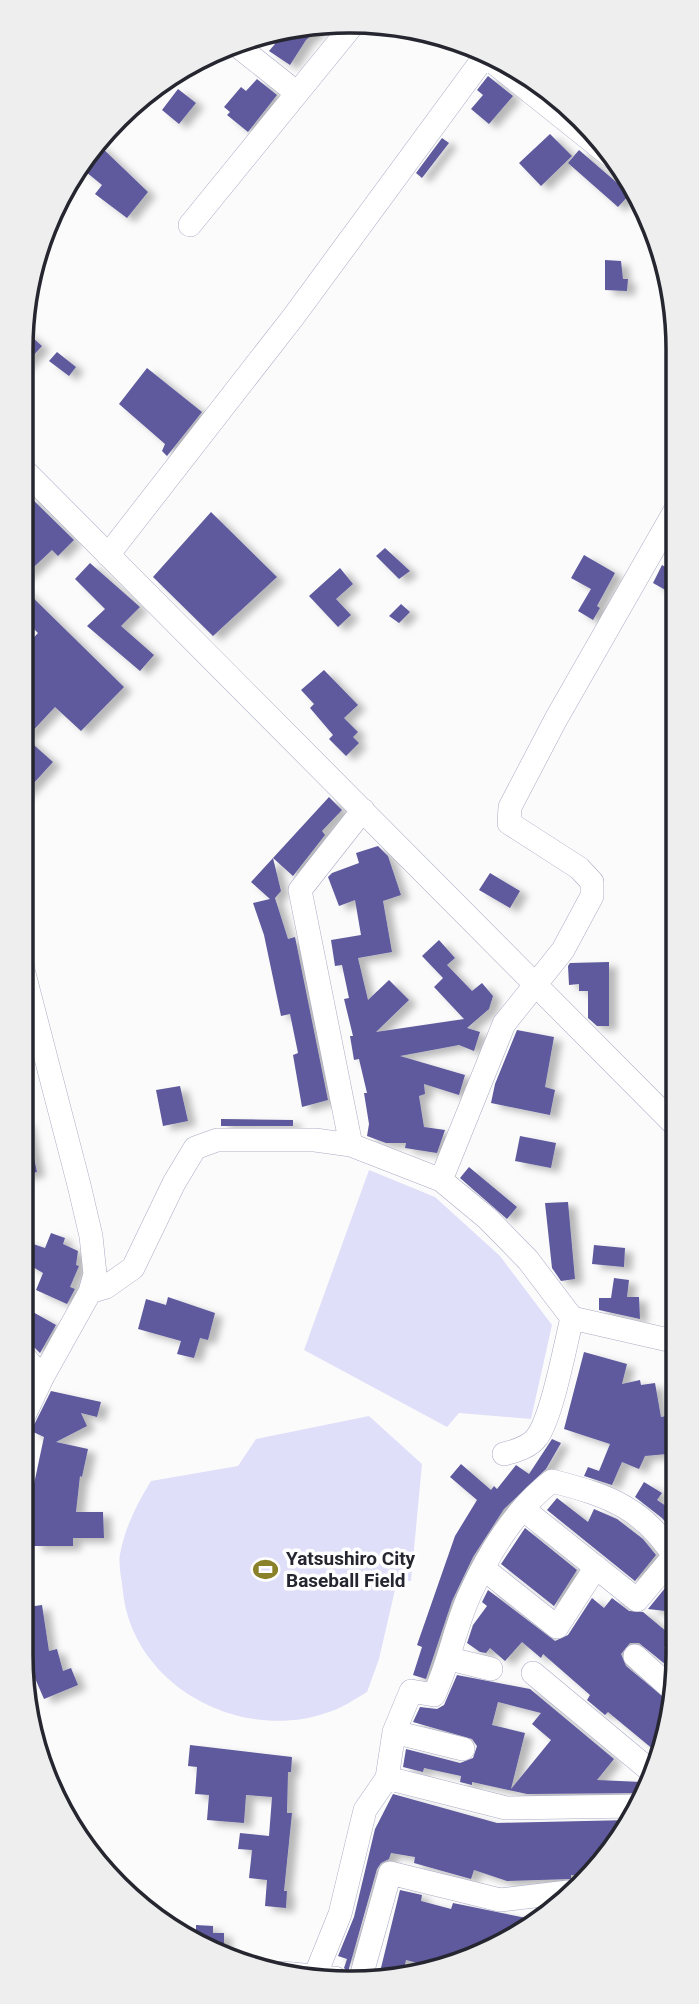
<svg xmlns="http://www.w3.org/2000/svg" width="699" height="2004" font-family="Roboto,sans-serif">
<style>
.green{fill:#dfdff9}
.building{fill:#5e5a9d;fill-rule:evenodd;filter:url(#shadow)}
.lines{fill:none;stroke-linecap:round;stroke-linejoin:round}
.minor-casing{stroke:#aaabc5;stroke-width:24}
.minor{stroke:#fff;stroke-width:23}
.labels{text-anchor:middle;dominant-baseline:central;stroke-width:7;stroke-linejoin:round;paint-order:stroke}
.poi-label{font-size:19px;font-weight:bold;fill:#262630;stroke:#fff;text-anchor:start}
.rim{fill:none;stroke:#262630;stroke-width:3.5}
</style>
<defs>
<filter id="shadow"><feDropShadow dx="8" dy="4.5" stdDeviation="3.5" flood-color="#0004"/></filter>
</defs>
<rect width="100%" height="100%" fill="#fbfbfb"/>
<path class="green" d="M369,1170L435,1197L500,1256L552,1325L531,1419L459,1413L447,1427L304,1350Z
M369,1416L422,1464L411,1581H397L379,1659L367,1692C355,1699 342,1708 329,1712C241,1744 133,1686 123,1592C122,1580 118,1566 120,1554C125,1527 137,1504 151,1481L238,1466L256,1439Z"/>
<path class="building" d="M306,24L323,25L306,40L290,65L269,51L275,44L267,37Z
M488,76L513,96L489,124L471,109L483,95L477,90Z
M257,79L277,95L248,132L227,115L230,112L224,107L241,87L246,91Z
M178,89L196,103L179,124L162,110Z
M550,134L572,156L541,186L519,163Z
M442,138L449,143L422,178L416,173Z
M98,144L148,192L127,218L95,194L102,185L80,167Z
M579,150L630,194L618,207L568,163Z
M605,260L621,261L623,279H628L627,291L605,290Z
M24,330L42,346L21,369V349Z
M57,352L76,367L69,376L49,361Z
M147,368L202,412L167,456L162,451L165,444L119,404Z
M28,495L74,540L58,556L52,550L21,579V502Z
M211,512L277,577L213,636L153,577Z
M385,548L410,571L399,579L376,556Z
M584,555L615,573L597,606L600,608L593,620L578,611L591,589L571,578Z
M90,563L140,607L121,626L154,655L140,671L87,626L105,609L75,579Z
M662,565L676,573V596L653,583Z
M340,568L353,584L336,599L351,615L338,627L309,596Z
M21,586L124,687L81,731L55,707L26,738L53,762L21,797V651L38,633L21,616Z
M401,604L410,612L399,623L389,616Z
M324,670L358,705L344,718L358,732L353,737L359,743L346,756L329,739L333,735L310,708L314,704L301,690Z
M329,797L342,810L322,831L325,835L293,876L273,858Z
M378,846L388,856L401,895L383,901L392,952L358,958L368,1000L389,980L409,1000L376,1032L464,1019L434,987L443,978L422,956L439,940L455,958L447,965L472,991L482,983L493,996L489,1009L467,1028L480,1032L474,1051L459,1045L400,1056L465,1075L459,1095L424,1084L425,1094L419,1096L424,1127L445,1130L437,1153L405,1148L406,1143H386L367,1136L369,1124L364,1093H367L359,1059L354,1060L350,1036H353L344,999L349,998L342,965L335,966L331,940L361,935L355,900L339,906L328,877L332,873L359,863L356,853Z
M273,858L281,891L275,898L288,939L295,937L328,1100L302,1107L293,1055L298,1053L290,1014L281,1016L264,935L253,903L270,899L251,882Z
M490,873L520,891L510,908L479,890Z
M609,962V1026H597L588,1018V991H579V984L569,985L568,966L570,963Z
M517,1030L554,1037L545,1087L555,1090L550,1115L491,1103L495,1084Z
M180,1086L188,1121L163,1126L156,1090Z
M221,1119L293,1120V1126H221Z
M26,1121L37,1172L21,1176V1122Z
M520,1136L556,1143L551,1168L515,1161Z
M469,1167L517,1207L507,1219L460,1178Z
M568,1202L575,1279L561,1281L552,1268L545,1203Z
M51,1233L65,1238L63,1244L78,1251L76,1265L79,1266L70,1287L75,1289L67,1304L36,1290L43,1273L21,1260V1240L45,1248Z
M594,1245L625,1248L624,1267L592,1264Z
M614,1278L629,1280L627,1297H639L640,1319L599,1310V1298H611Z
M168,1297L215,1313L208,1340L200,1338L194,1358L177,1354L181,1341L138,1329L146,1299L166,1305Z
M33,1312L56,1325L40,1353L31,1344L21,1339Z
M584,1352L627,1364L622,1384L640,1380L641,1385L655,1383L661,1417L677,1414L678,1453L645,1456L639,1469L622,1462L612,1485L584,1476L588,1467L599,1471L610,1444L564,1429Z
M51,1391L101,1402L97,1417L81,1413L87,1426L56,1442L88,1449L82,1477L80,1476L76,1512H103L104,1538H73V1546H34V1511L21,1508V1481L34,1484L44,1437L31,1431Z
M552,1439L561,1443L546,1469L504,1509L473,1557L452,1601L426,1679L413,1675L422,1647L417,1645L455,1536L477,1500L450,1477L461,1464L491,1490L494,1486L497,1489L516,1465L529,1474Z
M644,1482L662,1493L657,1500L678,1514V1537L662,1518L635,1497Z
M557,1498L588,1522L594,1509L617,1519L643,1539L656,1555L635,1581L547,1510Z
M525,1528L577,1570L554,1606L501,1564Z
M670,1582L677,1583L674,1612L648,1609Z
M488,1590L555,1641L568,1635L592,1598L604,1608L612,1598L629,1611L643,1612L673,1637L664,1648L677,1660L676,1673L639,1643H630L621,1654L626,1666L672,1704L667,1739L660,1755L608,1712L605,1715L587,1700L590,1695L543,1654L541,1658L522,1642L505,1661L490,1648L486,1653L480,1652L467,1643L473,1625L487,1606L482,1602Z
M42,1605L49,1651L57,1649L63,1671L71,1668L78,1685L44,1699L28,1662H23L21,1655V1639L24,1638L21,1608Z
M457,1675L530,1689L614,1759L597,1780L642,1782L646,1784L642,1793L527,1794L472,1782V1785L460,1782L461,1776L424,1768L423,1772L403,1767L406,1749L460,1763L473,1758L477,1746L472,1739L413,1722L420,1707L437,1709L444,1705ZM498,1702L541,1713L532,1724L551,1740L511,1789L525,1733L492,1725Z
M190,1745L292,1757L291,1772H288L287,1813H292L284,1891H287L286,1908L265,1906L267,1880L249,1878L252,1850L238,1849L240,1833L269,1836L272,1797L246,1795L244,1823L207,1820L209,1795L195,1794L197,1767L188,1766Z
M393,1794L497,1823L630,1820L622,1837L592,1868H583V1875H571V1879L507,1881L474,1870L471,1879L414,1863L415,1857L391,1853L389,1859L381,1863L377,1869L348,1972L344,1968L347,1959L338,1956L354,1917L375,1829Z
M400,1890L422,1895L421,1901L451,1909L453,1903L531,1919L529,1929L440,1969L406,1960L403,1974L379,1976Z
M196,1925L213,1926V1933H224V1955L204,1949L196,1943Z"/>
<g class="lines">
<defs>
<path id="minor" d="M239,47L297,93
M478,50L613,158
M190,225L351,27
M21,467L677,1127
M108,555L294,316L485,56
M21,962L79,1185L91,1236L95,1274L90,1292L42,1378L21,1422
M351,1145L300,890L363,810
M441,1180L504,1024L563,950L592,896V882L579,868L509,823L510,807L556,719L676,509
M90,1292L106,1287L133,1268L174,1183L195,1148L217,1140H315L351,1145L441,1180L488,1219L528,1260L572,1318L677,1342
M21,1353L42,1378
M504,1454C516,1451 530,1447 537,1437C552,1417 565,1346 572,1318
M523,1509L637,1600L674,1556
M484,1569L557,1627L596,1567
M635,1656L673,1690
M450,1659L491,1669
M533,1673L652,1772
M394,1732L463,1749
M387,1778L506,1808L637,1806
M282,1973L335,1978
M315,1976L340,1914L365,1810L387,1778L394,1732L411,1691L434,1695C450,1661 455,1626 470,1594C488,1554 516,1508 552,1481C610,1496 645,1508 678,1562
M361,1977L390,1873L500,1900L568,1892"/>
</defs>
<use href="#minor" class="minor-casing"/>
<use href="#minor" class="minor"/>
</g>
<defs>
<symbol id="stadium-bare" viewBox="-9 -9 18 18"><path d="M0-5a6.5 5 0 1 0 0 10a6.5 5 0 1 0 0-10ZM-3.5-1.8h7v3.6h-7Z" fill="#89822a" stroke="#fff" stroke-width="2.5" paint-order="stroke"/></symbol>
</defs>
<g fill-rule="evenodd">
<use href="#stadium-bare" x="248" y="1552" width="35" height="35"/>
</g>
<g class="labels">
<g class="poi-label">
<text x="286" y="1558">Yatsushiro City<tspan x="286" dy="22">Baseball Field</tspan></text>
</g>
</g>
<path d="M0 0H699V2004H0ZM349 33H350A316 316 0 0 1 666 349V1655A316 316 0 0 1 350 1971H349A316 316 0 0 1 33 1655V349A316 316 0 0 1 349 33Z" fill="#eee" fill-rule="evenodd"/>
<path class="rim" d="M349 33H350A316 316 0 0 1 666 349V1655A316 316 0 0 1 350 1971H349A316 316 0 0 1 33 1655V349A316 316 0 0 1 349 33Z"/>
</svg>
